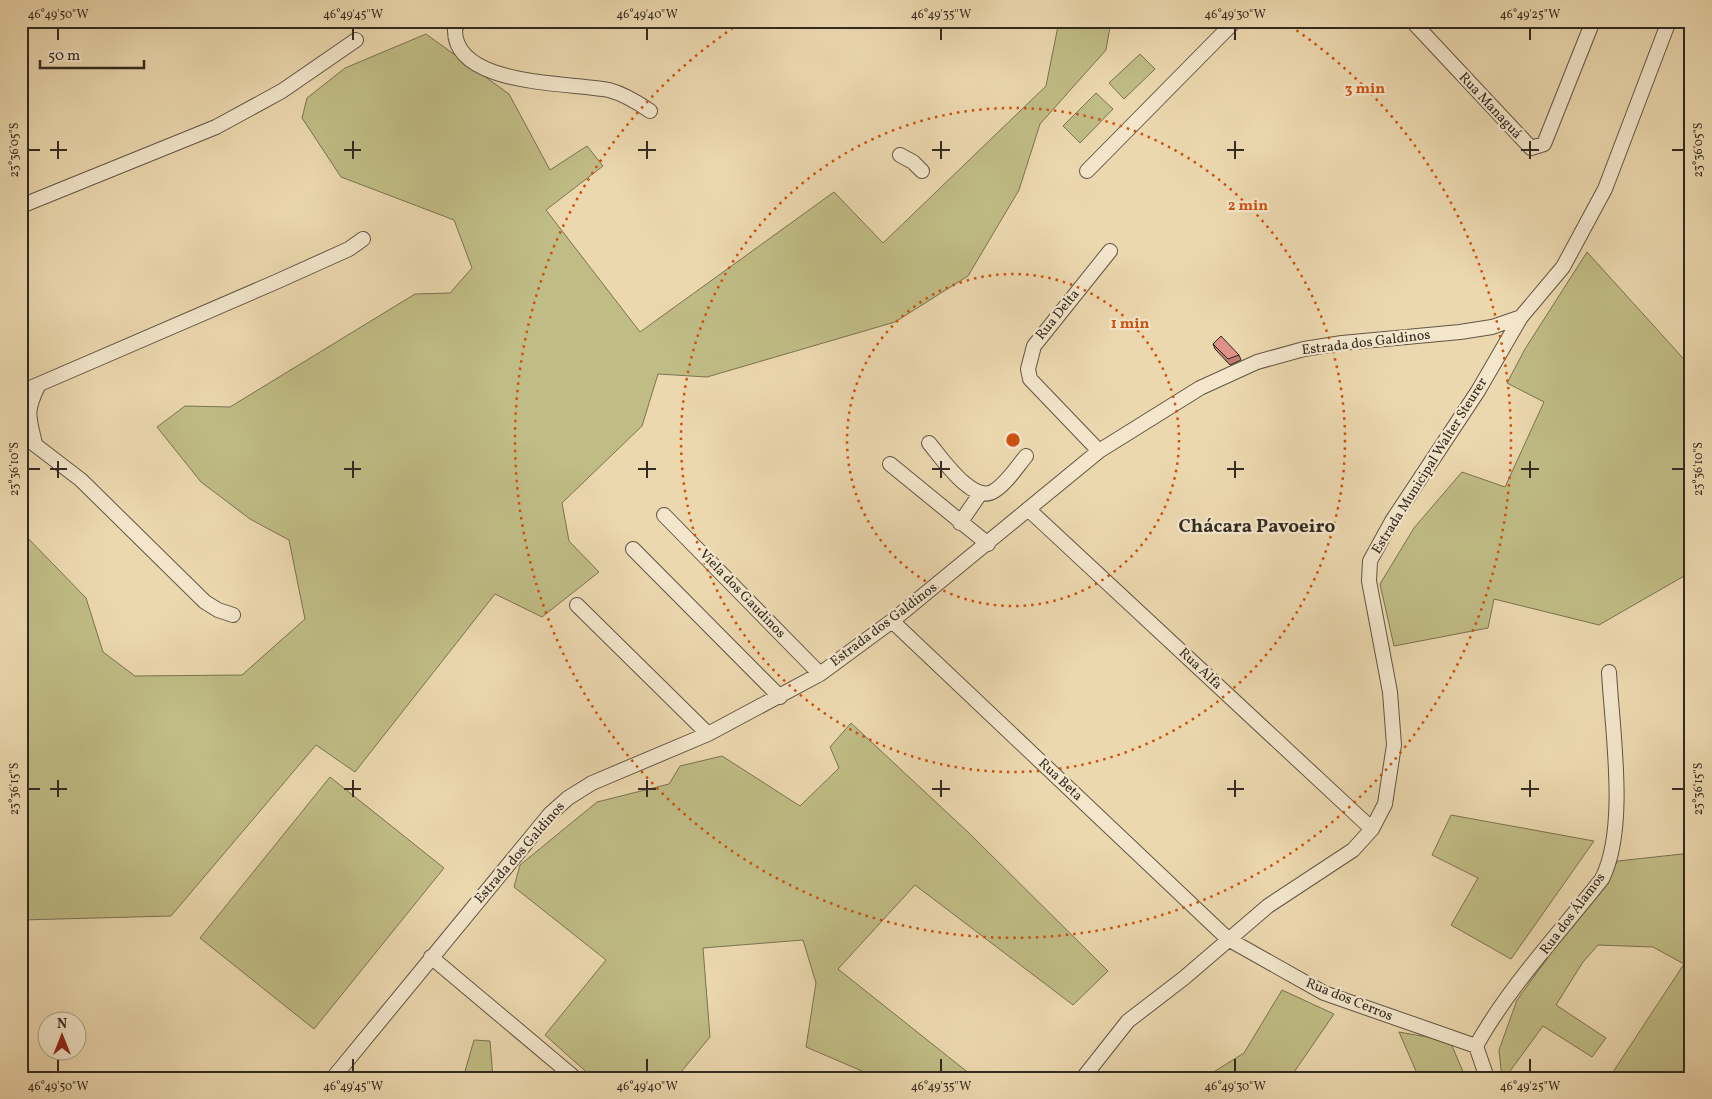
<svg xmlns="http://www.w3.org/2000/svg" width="1712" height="1099" font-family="Vollkorn,serif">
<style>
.green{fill:#c0bc85;stroke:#7a7352}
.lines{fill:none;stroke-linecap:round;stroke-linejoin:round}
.minor-casing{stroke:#615644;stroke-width:16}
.minor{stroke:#f3e6cb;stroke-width:14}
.wall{fill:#bf7d73;stroke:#332a20}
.building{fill:#de9186;stroke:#332a20}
.ticks{fill:none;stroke:#332a20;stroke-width:2}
.ring{fill:none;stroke:#cd520f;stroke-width:2.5;stroke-dasharray:2.5 5}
.labels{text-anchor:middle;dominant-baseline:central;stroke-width:4.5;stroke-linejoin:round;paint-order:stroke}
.street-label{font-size:14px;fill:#332a20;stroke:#f3e6cb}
.district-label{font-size:19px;font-weight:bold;fill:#332a20;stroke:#f3e6cb}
.centre{fill:#cd520f;stroke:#f3e6cb;stroke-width:2.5}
.ring-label{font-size:15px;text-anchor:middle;font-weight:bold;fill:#cd520f;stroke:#f3e6cb;stroke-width:4.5;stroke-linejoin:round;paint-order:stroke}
.neatline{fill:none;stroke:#332a20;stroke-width:2}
.ticks-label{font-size:12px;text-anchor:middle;fill:#332a20}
</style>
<rect width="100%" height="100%" fill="#ecd8af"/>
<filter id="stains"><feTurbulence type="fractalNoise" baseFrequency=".004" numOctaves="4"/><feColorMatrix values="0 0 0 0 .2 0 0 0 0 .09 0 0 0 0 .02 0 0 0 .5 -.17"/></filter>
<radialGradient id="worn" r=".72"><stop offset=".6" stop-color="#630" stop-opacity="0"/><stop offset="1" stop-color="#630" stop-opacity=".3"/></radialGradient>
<path class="green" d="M1059,21H1111L1106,50L1040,124L1019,190L968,276L895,322L707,377L658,374L642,426L562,503L569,541L599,572L542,617L495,594L355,772L316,745L171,916L21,920V531L86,598L103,652L135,676L242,675L305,619L289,540L250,519L201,482L157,427L185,406L230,407L415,294L450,293L472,268L454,220L341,177L302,118L307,98L345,68L426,34L509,94L550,170L587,146L603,166L546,210L640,332L834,192L883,243L1046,86Z
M1140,54L1155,69L1124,99L1109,83Z
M1096,93L1113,109L1080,143L1063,126Z
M1587,252L1691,367V572L1599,625L1494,599L1488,628L1394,646L1380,584L1414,528L1462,472L1505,487L1544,402L1507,383L1525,349Z
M851,723L969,833L1108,971L1073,1005L915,885L838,969L975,1078H859L862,1071L806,1047L816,983L803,940L703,948L710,1037L676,1078H593L545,1035L606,960L514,887L520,865L597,802L669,784L680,766L722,756L800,806L839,768L830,747Z
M330,777L444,868L314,1029L200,938Z
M1451,815L1594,841L1511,959L1451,925L1478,878L1432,855Z
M1691,853V1078H1609L1684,964L1653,947L1598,945L1583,962L1556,1005L1606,1038L1592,1057L1543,1026L1505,1078H1502L1499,1050L1517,1000L1618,861Z
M1282,990L1334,1014L1290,1078H1204L1244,1053Z
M1399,1032L1450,1041L1464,1074L1455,1078H1419Z
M474,1040L490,1041L493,1078H463Z"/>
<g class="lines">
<defs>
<path id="minor" d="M460,21L455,28C452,87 569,82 609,90C624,94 637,102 650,111
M1412,21L1531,148L1544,144L1593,21
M900,155L913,162L922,171
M1087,171L1235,21
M21,206L216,127L282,91L356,40
M21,392L278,281L349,249L363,239
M21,434L81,480L205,602L218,610L233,615
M929,443C941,457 973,505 994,491C1006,484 1017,467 1026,456
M35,444C29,416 25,413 38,386
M1099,451L1030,379L1028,369L1034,346L1110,251
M890,464L988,544
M1028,509L1372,829
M664,515L820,674
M960,523L980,494
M633,549L780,697
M577,605L708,734
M892,621L1228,939L1324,993L1476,1046
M431,957L575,1078
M1476,1046C1508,988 1560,932 1602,879C1628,828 1612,730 1609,672
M1476,1046L1487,1078
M333,1078L550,814L568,798L592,783L708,734L820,674L892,621L1099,451L1200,388L1257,362L1304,349L1342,343L1460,332L1492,327L1521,317
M1083,1078L1128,1021L1184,978L1268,906L1353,850L1372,829L1385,804L1394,745L1390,692L1369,581L1370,561L1392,521L1478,391L1521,317L1563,267L1605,189L1669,21"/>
</defs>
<use href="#minor" class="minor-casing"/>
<use href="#minor" class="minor"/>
</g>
<path class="wall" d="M1213,344L1239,355L1241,360L1230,365L1215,349Z"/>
<path class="building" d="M1221,336L1239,355L1228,359L1213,344Z"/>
<path class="ticks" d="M58,28V40M353,28V40M647,28V40M941,28V40M1235,28V40M1530,28V40M58,141V159M353,141V159M647,141V159M941,141V159M1235,141V159M1530,141V159M28,150H40M50,150H67M344,150H361M638,150H656M932,150H950M1227,150H1244M1521,150H1539M1672,150H1684M58,461V478M353,461V478M647,461V478M941,461V478M1235,461V478M1530,461V478M28,469H40M50,469H67M344,469H361M638,469H656M932,469H950M1227,469H1244M1521,469H1539M1672,469H1684M58,780V797M353,780V797M647,780V797M941,780V797M1235,780V797M1530,780V797M28,789H40M50,789H67M344,789H361M638,789H656M932,789H950M1227,789H1244M1521,789H1539M1672,789H1684M58,1059V1072M353,1059V1072M647,1059V1072M941,1059V1072M1235,1059V1072M1530,1059V1072"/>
<g class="ring">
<circle cx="1013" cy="440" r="166"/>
<circle cx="1013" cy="440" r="332"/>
<path d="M1284 22A498 498 0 1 1 742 22"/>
</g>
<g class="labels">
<g class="street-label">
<text transform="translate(1490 106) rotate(47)">Rua Managuá</text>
<text transform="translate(1058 315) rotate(-51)">Rua Delta</text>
<text transform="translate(1366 343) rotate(-7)">Estrada dos Galdinos</text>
<text transform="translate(1430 466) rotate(-58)">Estrada Municipal Walter Steurer</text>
<text transform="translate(742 594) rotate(46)">Viela dos Gaudinos</text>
<text transform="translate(884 625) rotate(-37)">Estrada dos Galdinos</text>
<text transform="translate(1200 669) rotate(43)">Rua Alfa</text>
<text transform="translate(1060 780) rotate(43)">Rua Beta</text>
<text transform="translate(520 853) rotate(-49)">Estrada dos Galdinos</text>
<text transform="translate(1573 914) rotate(-53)">Rua dos Álamos</text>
<text transform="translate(1349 1000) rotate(22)">Rua dos Cerros</text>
</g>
<g class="district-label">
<text x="1257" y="527">Chácara Pavoeiro</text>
</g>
</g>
<circle cx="1013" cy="440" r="8" class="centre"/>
<g class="ring-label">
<text x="1365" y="93">3 min</text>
<text x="1248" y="210">2 min</text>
<text x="1130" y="328">1 min</text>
</g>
<rect width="1712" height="1099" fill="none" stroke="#ecd8af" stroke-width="55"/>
<g transform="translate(62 1036)"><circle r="24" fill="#f3e6cb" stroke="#a69b87"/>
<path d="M0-4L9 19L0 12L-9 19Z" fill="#8f2418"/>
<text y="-8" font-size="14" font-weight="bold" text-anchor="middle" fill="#332a20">N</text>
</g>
<path d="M40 60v8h104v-8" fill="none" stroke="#332a20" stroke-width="2.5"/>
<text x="48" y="60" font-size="15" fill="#332a20" stroke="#f3e6cb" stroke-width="4" paint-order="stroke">50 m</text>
<rect x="28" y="28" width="1656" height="1044" class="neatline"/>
<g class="ticks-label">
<text x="58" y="18">46°49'50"W</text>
<text x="353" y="18">46°49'45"W</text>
<text x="647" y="18">46°49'40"W</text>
<text x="941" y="18">46°49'35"W</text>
<text x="1235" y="18">46°49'30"W</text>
<text x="1530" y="18">46°49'25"W</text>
<text transform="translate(14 150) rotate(-90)" y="4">23°36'05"S</text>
<text transform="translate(1698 150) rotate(-90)" y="4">23°36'05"S</text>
<text transform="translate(14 469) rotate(-90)" y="4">23°36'10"S</text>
<text transform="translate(1698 469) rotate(-90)" y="4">23°36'10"S</text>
<text transform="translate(14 789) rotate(-90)" y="4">23°36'15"S</text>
<text transform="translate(1698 789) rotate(-90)" y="4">23°36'15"S</text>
<text x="58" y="1090">46°49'50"W</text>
<text x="353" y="1090">46°49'45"W</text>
<text x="647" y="1090">46°49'40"W</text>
<text x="941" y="1090">46°49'35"W</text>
<text x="1235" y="1090">46°49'30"W</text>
<text x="1530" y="1090">46°49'25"W</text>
</g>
<rect width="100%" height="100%" filter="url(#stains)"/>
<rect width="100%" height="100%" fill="url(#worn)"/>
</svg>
